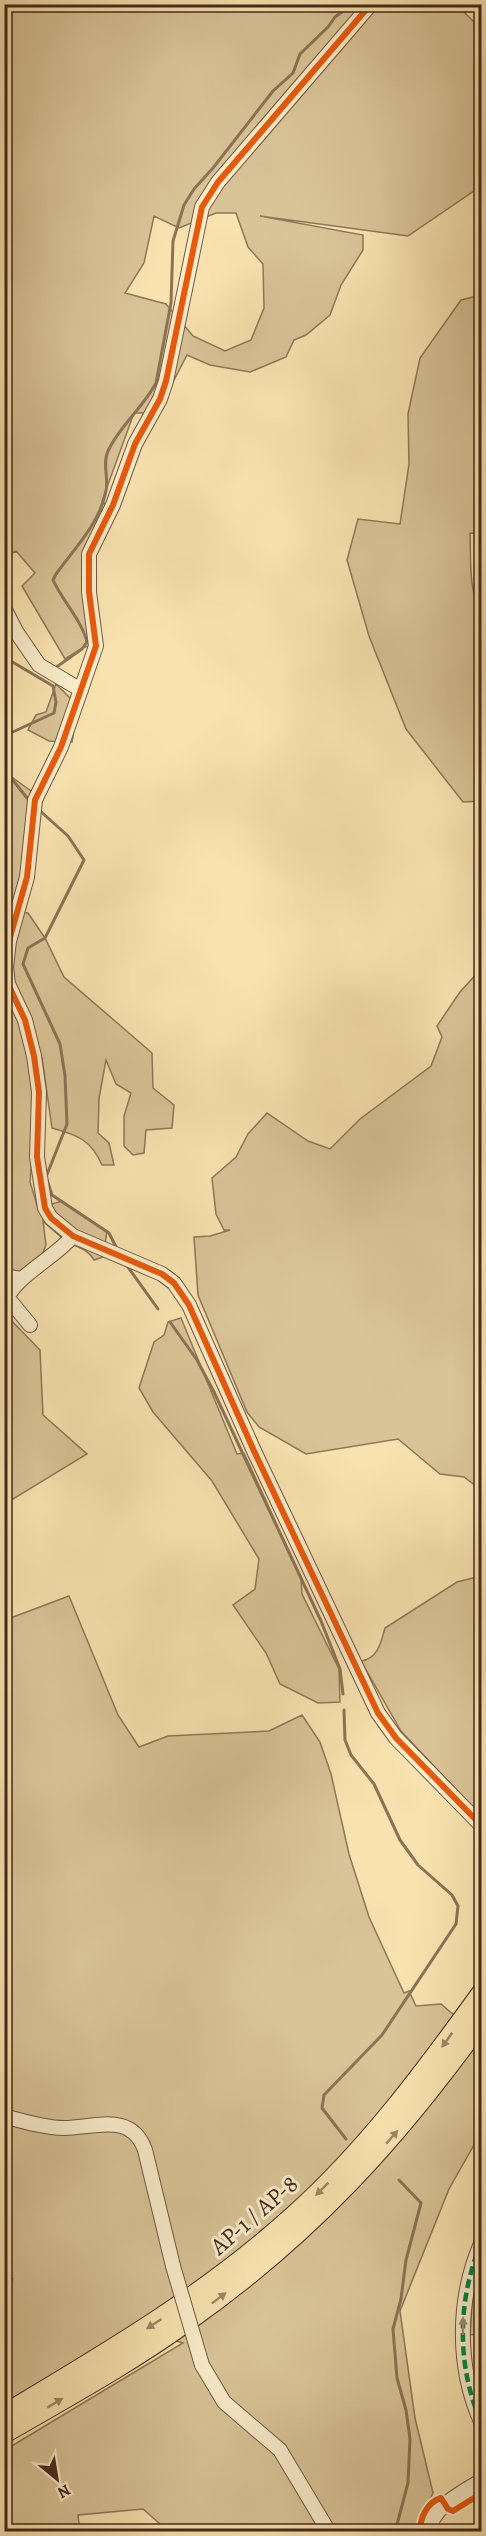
<svg xmlns="http://www.w3.org/2000/svg" width="486" height="2536" font-family="Alegreya,serif">
<style>
.green{fill:#d9c497;stroke:#8e7759;stroke-width:1.5;fill-rule:evenodd}
.lines{fill:none;stroke-linecap:round;stroke-linejoin:round}
.stream{stroke:#8b7356;stroke-width:3}
.minor-casing{stroke:#715840;stroke-width:16}
.highway-casing{stroke:#442a1b;stroke-width:22}
.minor{stroke:#faedcc;stroke-width:14}
.highway{stroke:#f8e3b0;stroke-width:20}
.minor-bridge-casing{stroke:#715840;stroke-width:16;stroke-linecap:butt}
.minor-bridge{stroke:#faedcc;stroke-width:14}
.quiet{stroke:#00873e;stroke-width:4.5;stroke-dasharray:9 4.5;stroke-linecap:butt}
.cycleway-casing{stroke:#faedcc;stroke-width:10}
.cycleway{stroke:#e8590c;stroke-width:6}
.oneway{fill:#9e8666}
.oneway2{fill:#9f8c74}
.labels{text-anchor:middle;dominant-baseline:central;stroke-width:6;stroke-linejoin:round;paint-order:stroke}
.street-label{font-size:24px;fill:#442a1b;stroke:#faedcc}
</style>
<rect width="100%" height="100%" fill="#f8e3b0"/>
<filter id="stains"><feTurbulence type="fractalNoise" baseFrequency=".00333" numOctaves="4"/><feColorMatrix values="0 0 0 0 .2 0 0 0 0 .09 0 0 0 0 .02 0 0 0 .5 -.17"/></filter>
<radialGradient id="worn" r=".72"><stop offset=".6" stop-color="#630" stop-opacity="0"/><stop offset="1" stop-color="#630" stop-opacity=".3"/></radialGradient>
<path class="green" d="M456,4L479,27L481,25V186L408,236L260,216L363,235V250L341,285L330,315L306,335L294,340L286,357L250,372L210,365L187,355L157,413H134L102,501L113,511L88,570L96,646L84,647L65,659L22,586L35,573L16,551L5,557V5ZM216,213H236L248,247L263,264L264,308L251,340L225,351L193,336L166,304L125,293L144,263L154,216L179,228Z
M481,295V534L470,533C471,558 468,592 482,614V801L463,802L406,729L369,636L347,560L358,519L400,524L409,464L408,414L420,358L461,300Z
M56,684L78,706L72,742L49,741L28,730L36,715L46,712Z
M5,772L31,791L21,886L14,911L28,913L45,938L64,977L152,1053L153,1088L174,1105L172,1128L146,1130L144,1153L133,1155L124,1146V1116L131,1093L116,1084L106,1060L99,1098L98,1133L109,1143L114,1165H102C91,1140 78,1135 52,1128L42,1058L32,1063L33,1144L30,1182L38,1208L62,1201L107,1231L103,1257L94,1260C87,1249 81,1249 70,1243C60,1237 52,1229 43,1221L46,1245L39,1262L12,1287L5,1285V1256L11,1258L6,1209L11,1195L5,1198Z
M481,969V1490L464,1477L440,1474L398,1439L306,1454L259,1427L247,1412L198,1295L194,1237L210,1236L230,1230H224L216,1214L212,1178L236,1157L248,1134L267,1113L308,1141L330,1149L360,1119L431,1066L442,1037L437,1026L460,992Z
M5,1314L40,1350L43,1415L87,1454L5,1504Z
M181,1318L237,1454L244,1453L301,1577L302,1594L339,1669L340,1702L318,1703L280,1684L266,1653L233,1605L255,1589L259,1559L212,1481L153,1412L139,1388L154,1342L164,1335L168,1322Z
M481,1576V1816L401,1731L361,1661C378,1659 381,1642 385,1628L457,1582Z
M69,1596L118,1715L139,1747L168,1736L269,1731L302,1715L320,1742L331,1774L349,1854L369,1917L404,1993L409,1991L416,2006L441,2004L462,2022L481,2003V2137L474,2145L449,2189L400,2311L415,2418L433,2493L420,2523V2531H168L143,2509L78,2515L80,2531H5V2450L183,2343L131,2327L5,2403V2303L13,2278L5,2291V1620Z
M481,2260V2334L470,2335L473,2289Z"/>
<g class="lines">
<path class="stream" d="M4,657L53,686L56,702L54,713L4,736
M55,668L82,649L87,642C82,621 62,600 53,580L56,574C74,549 100,523 106,491C109,478 102,464 108,451C120,425 143,408 156,383L171,303L173,241L184,205L194,189L213,168L273,91L293,73L300,54L328,27L335,17L353,4
M4,769L31,803
M38,809L68,836L84,860L45,938L28,948L23,964L60,1044L65,1076L67,1124L46,1177L52,1195L109,1233L117,1249
M125,1263L158,1309
M170,1322L197,1360L214,1392L321,1621L340,1669L343,1694
M344,1710L345,1740L351,1755L374,1784L400,1840L418,1865L452,1895L458,1906L456,1924L382,2035L324,2095L322,2108L346,2139
M395,2532L408,2483L410,2439L406,2410L397,2378L393,2329L401,2299L406,2260L421,2203L399,2180"/>
<defs>
<path id="minor" d="M371,4L218,182L202,207L166,381L160,399L135,444L113,505L89,554V592L96,646L61,747L35,800L27,877L9,941L6,967L8,984L25,1020L34,1056L39,1092L37,1157L45,1208L51,1218L73,1236L162,1274L174,1283L189,1305L254,1451L378,1713L396,1738L482,1826
M4,608L17,633L39,665L81,690
M4,915L12,931
M4,1276L21,1279
M30,1325L7,1297C22,1272 53,1259 73,1236
M4,2116C22,2121 45,2128 64,2128C94,2128 131,2111 145,2150L173,2266
M482,2241C457,2298 456,2367 482,2424
M202,2365L224,2402L280,2450L329,2532
M429,2532C432,2506 462,2493 482,2480"/>
<path id="highway" d="M4,2415C106,2354 207,2295 295,2215C368,2149 425,2072 482,1993
M4,2433C66,2397 129,2363 187,2321C309,2235 395,2141 482,2020"/>
</defs>
<use href="#minor" class="minor-casing"/>
<use href="#highway" class="highway-casing"/>
<use href="#minor" class="minor"/>
<use href="#highway" class="highway"/>
<defs>
<path id="minor-bridge" d="M173,2266L202,2365"/>
</defs>
<use href="#minor-bridge" class="minor-bridge-casing"/>
<use href="#minor-bridge" class="minor-bridge"/>
<path class="quiet" d="M482,2241C457,2298 456,2367 482,2424"/>
<defs>
<path id="cycleway" d="M371,4L218,182L202,207L166,381L160,399L135,444L113,505L89,554V592L96,646L61,747L35,800L27,877L9,941L6,967L8,984L25,1020L34,1056L39,1092L37,1157L45,1208L51,1218L73,1236L162,1274L174,1283L189,1305L254,1451L378,1713L396,1738L482,1826
M420,2532C420,2518 427,2502 441,2498L448,2509L453,2511L482,2493"/>
</defs>
<use href="#cycleway" class="cycleway-casing"/>
<use href="#cycleway" class="cycleway"/>
</g>
<defs><path id="oneway-solid" d="M-6-.8H1V-3.2L6.5 0L1 3.2V.8H-6Z" transform="scale(1.5)"/></defs>
<g class="oneway">
<use href="#oneway-solid" transform="translate(447 2040) rotate(126)"/>
<use href="#oneway-solid" transform="translate(392 2137) rotate(-49)"/>
<use href="#oneway-solid" transform="translate(322 2189) rotate(135)"/>
<use href="#oneway-solid" transform="translate(219 2298) rotate(-37)"/>
<use href="#oneway-solid" transform="translate(154 2324) rotate(147)"/>
<use href="#oneway-solid" transform="translate(55 2403) rotate(-31)"/>
</g>
<use class="oneway2" href="#oneway-solid" transform="translate(463 2326) rotate(-90)"/>
<g class="labels">
<g class="street-label">
<text transform="translate(254 2215) rotate(-41)">AP-1 / AP-8</text>
</g>
</g>
<rect width="486" height="2536" fill="none" stroke="#f8e3b0" stroke-width="24"/>
<rect x="6" y="6" width="474" height="2524" fill="none" stroke="#442a1b" stroke-width="3"/>
<rect x="12" y="12" width="462" height="2512" fill="none" stroke="#442a1b" stroke-width="1.5"/>
<g transform="translate(57 2479) rotate(150)" stroke="#faedcc" stroke-width="4.5" paint-order="stroke">
<path d="M0-4.5L10 22L0 15L-10 22Z" fill="#442a1b"/>
<text y="-9" font-size="16" font-weight="bold" text-anchor="middle" fill="#442a1b">N</text>
</g>
<rect width="100%" height="100%" filter="url(#stains)"/>
<rect width="100%" height="100%" fill="url(#worn)"/>
</svg>
